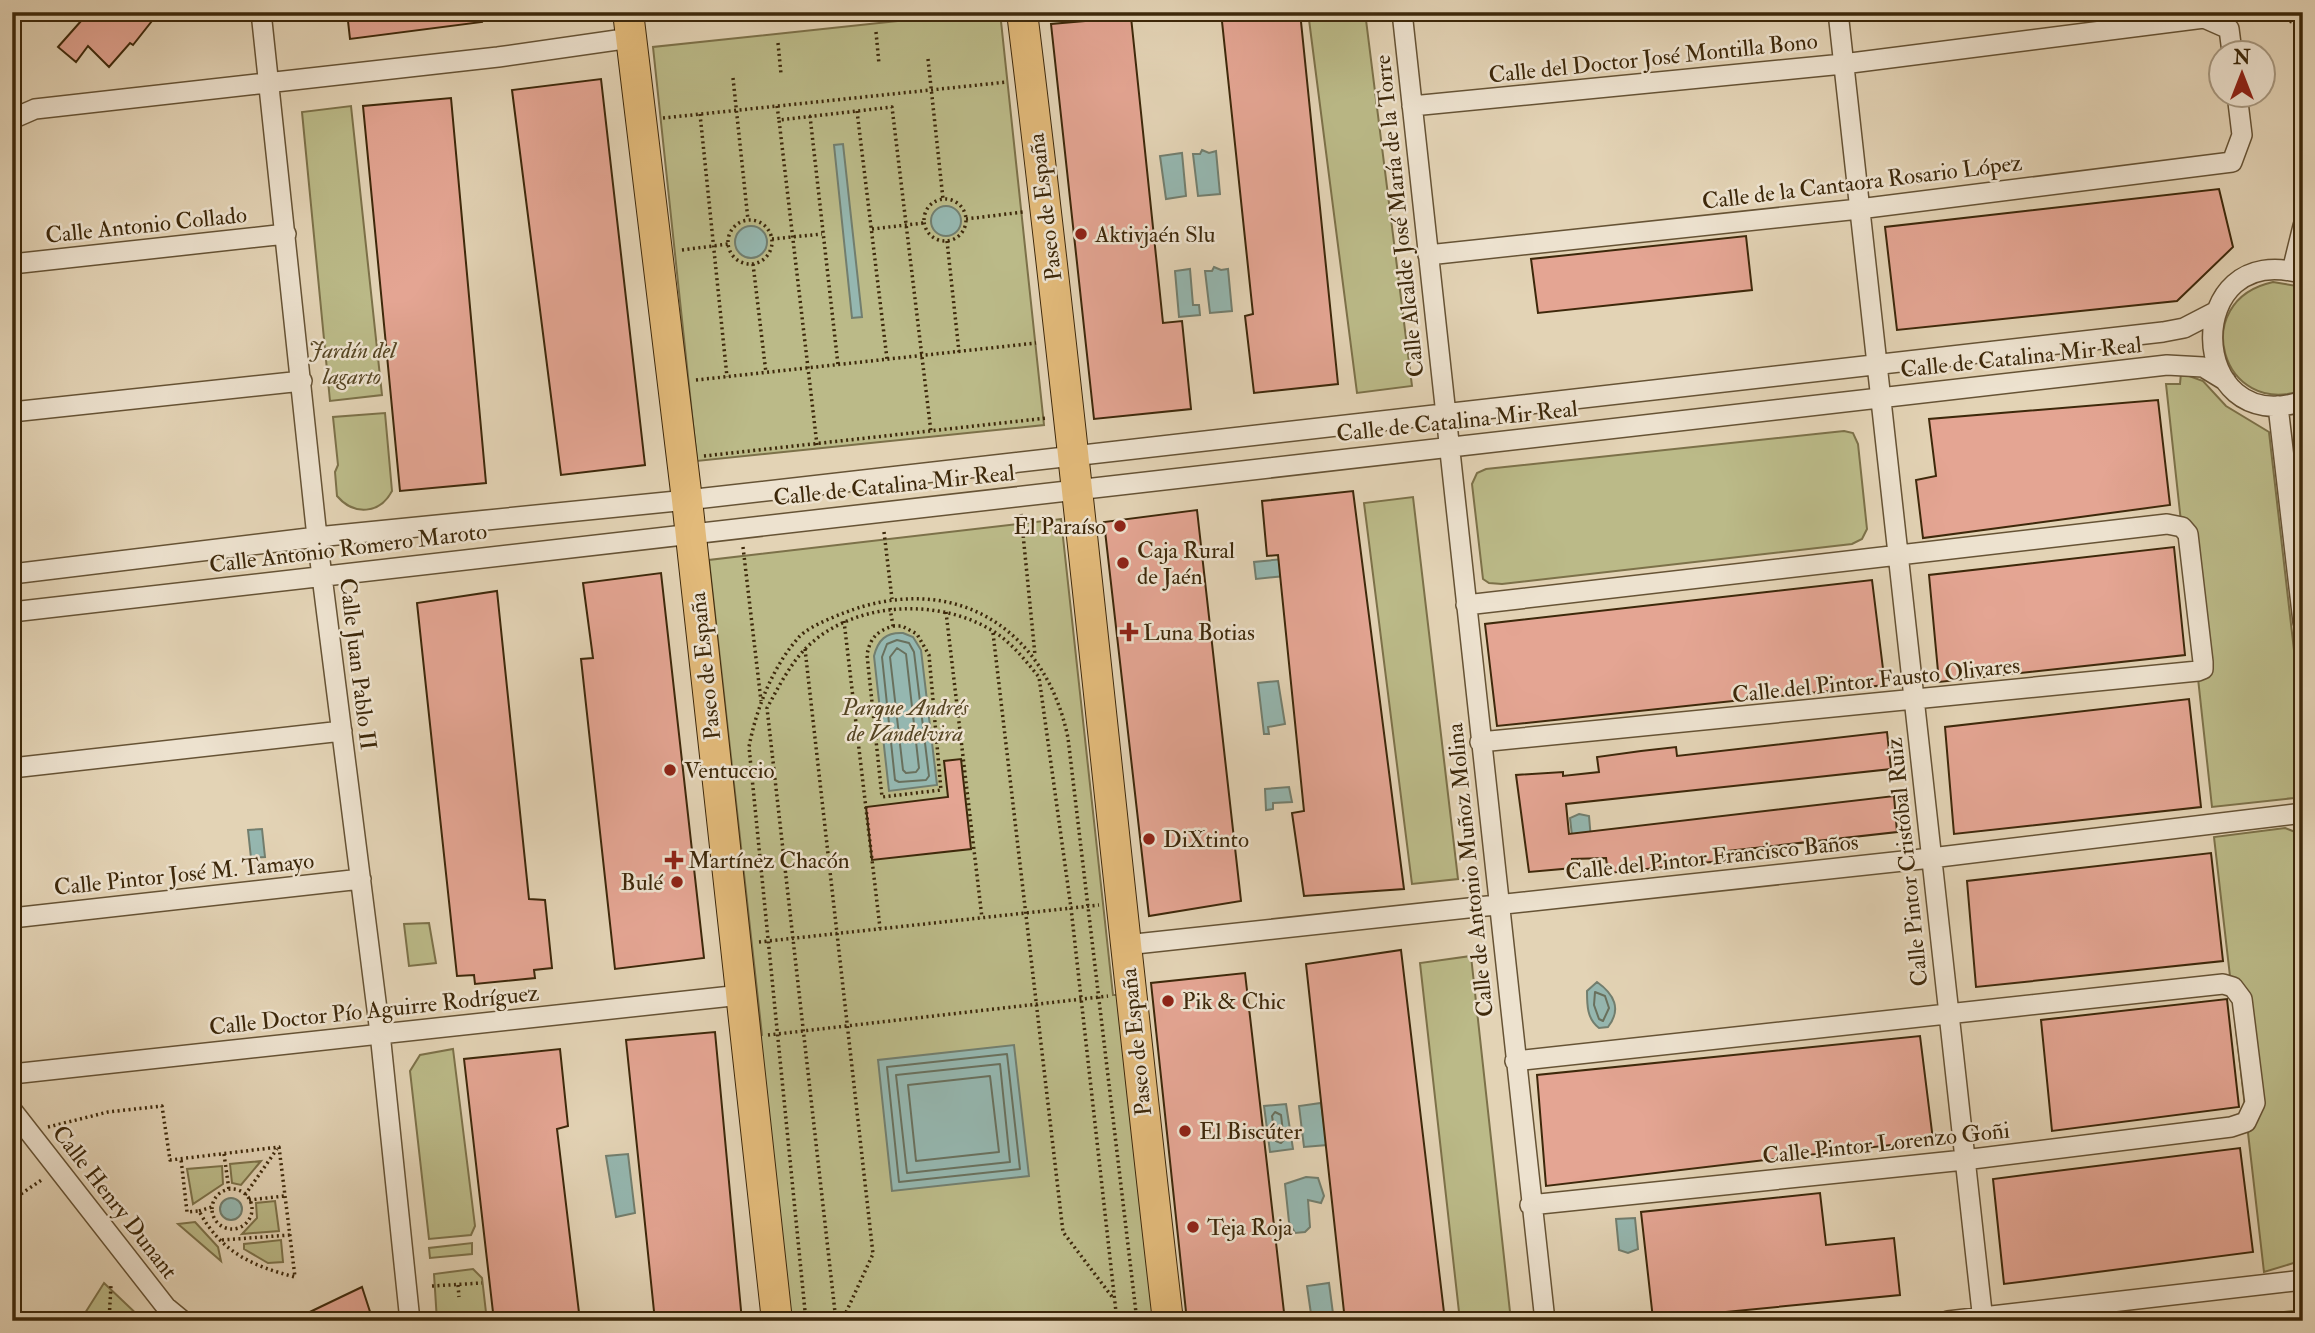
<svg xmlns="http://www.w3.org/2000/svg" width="2315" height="1333" font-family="'IM FELL Double Pica',serif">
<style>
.green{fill:#bbba88;stroke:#7c7149;stroke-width:2}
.water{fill:#95b7b0;stroke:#727e6e;stroke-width:2}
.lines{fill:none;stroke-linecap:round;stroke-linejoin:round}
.shore{stroke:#69705d;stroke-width:2}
.building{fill:#e4a593;stroke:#3d280a;stroke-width:2}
.minor-casing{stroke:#665335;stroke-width:22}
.primary-casing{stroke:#3d280a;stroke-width:32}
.path{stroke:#3d280a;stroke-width:3.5;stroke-dasharray:2 3.5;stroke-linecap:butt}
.minor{stroke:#ede2cf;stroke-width:19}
.primary{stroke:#e2ba7a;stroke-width:30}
.poi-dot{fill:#8f2418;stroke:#ede2cf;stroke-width:2.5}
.labels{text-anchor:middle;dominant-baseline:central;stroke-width:5;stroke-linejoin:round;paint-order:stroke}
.street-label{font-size:23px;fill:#3d280a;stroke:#ede2cf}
.poi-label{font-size:23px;fill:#3d280a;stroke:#ede2cf;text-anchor:start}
.park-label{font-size:23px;font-style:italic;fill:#564523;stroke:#ede2cf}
</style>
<rect width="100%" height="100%" fill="#e3d3b5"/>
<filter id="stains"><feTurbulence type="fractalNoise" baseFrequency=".00286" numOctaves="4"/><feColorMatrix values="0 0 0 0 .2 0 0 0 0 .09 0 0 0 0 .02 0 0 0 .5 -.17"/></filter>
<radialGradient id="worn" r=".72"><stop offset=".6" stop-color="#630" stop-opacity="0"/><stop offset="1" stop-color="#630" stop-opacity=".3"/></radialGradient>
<path class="green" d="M982,12H1000L1044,425L697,461L653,47Z
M1308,12H1365L1412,386L1357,393Z
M351,106L382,395L330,401L302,112Z
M2273,282L2303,287V390C2222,419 2187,301 2273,282Z
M2181,373L2203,381L2226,406L2269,432L2303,729V790L2294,798L2212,807L2166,384H2180Z
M385,413L392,491C380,514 354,516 337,496L335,472L338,465L333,417Z
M1844,431L1853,433L1858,444L1867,529L1862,539L1852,544L1502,584L1489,583L1483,579L1472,484L1477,473L1486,469Z
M1413,497L1458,879L1412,884L1364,503Z
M1061,519L1113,995H1118L1155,1321H790L759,1036L762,1035L709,560Z
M2285,828L2303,835V1255L2297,1262L2264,1272L2214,837Z
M429,923L436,963L409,966L404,924Z
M1471,956L1511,1321H1460L1420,963Z
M453,1049L475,1226L471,1235L429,1239L410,1071L420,1055Z
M261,1161L241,1185L232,1183L230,1164Z
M222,1166L223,1184L193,1204L187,1169Z
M275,1201L279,1231L242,1234L257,1218L256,1203Z
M195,1222L218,1247L221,1261L178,1224Z
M281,1240L283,1262L268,1263L244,1249V1244Z
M472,1243V1254L430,1258L429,1248Z
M473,1269L482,1278L487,1321H437L434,1274Z
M104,1283L144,1321H80Z
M2292,1311L2303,1321H2212Z"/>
<path class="water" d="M843,144L862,317L852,318L834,145Z
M1202,150L1209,153L1216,151L1220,194L1198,196L1193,154H1200Z
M1182,153L1186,196L1166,199L1160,156Z
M931 221a15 15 0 1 1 30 0a15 15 0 1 1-30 0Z
M735 242a16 16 0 1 1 32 0a16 16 0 1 1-32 0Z
M1214,267L1221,270L1228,269L1232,311L1210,313L1205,271H1212Z
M1190,269L1193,305H1199L1200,315L1179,317L1175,271Z
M1283,559L1285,576L1256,579L1254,562Z
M903,633L913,637L921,650L937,785L889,791L874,656C878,640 886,632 903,633Z
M1278,681L1285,724L1268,727L1269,734H1264L1258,683Z
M1289,787L1292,802L1273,803V809L1266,810L1265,789Z
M1579,814L1589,816L1592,851L1574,853L1570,818Z
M262,829L265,857L251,858L248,830Z
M1597,982C1614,994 1622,1009 1608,1027L1599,1028C1587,1019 1587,1005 1587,991Z
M1014,1045L1029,1176L892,1191L878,1060Z
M1321,1103L1327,1145L1304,1147L1299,1106Z
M1286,1104L1293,1149L1270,1152L1264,1106Z
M628,1154L635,1213L616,1217L606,1156Z
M1306,1177L1318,1178L1324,1196L1321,1203L1308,1200L1310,1227L1305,1232L1295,1233L1289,1222L1285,1184Z
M220 1209a11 11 0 1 1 22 0a11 11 0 1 1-22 0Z
M1635,1218L1638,1249L1628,1253L1619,1250L1616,1219Z
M1329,1283L1334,1321H1312L1307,1286Z"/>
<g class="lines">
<path class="shore" d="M897,640L909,643L914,652L929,776L926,780L899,782L895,780L882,657L887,644Z
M897,648L906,654L919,768L916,772L906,773L903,770L890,657Z
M1595,992L1605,996L1609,1008L1603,1021L1599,1019L1594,1005Z
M1007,1054L1020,1169L899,1182L887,1067Z
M1000,1064L1010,1162L907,1173L896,1075Z
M990,1076L999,1152L916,1161L908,1085Z
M1275,1112L1281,1115L1284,1140L1281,1143L1276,1141L1272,1116Z"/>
</g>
<path class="building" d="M89,12H159L133,45L130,43L109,67L88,46L76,62L58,47Z
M347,12H481L482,22L350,39Z
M1221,12H1300L1338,384L1254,393L1245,316L1253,314Z
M1131,17L1163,323L1182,321L1191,409L1094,419L1051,24Z
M601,79L645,465L561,475L512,90Z
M451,98L486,483L400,491L363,106Z
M2219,189L2233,247L2177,301L1897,330L1885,227Z
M1746,236L1752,290L1538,313L1531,259Z
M2158,400L2170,505L1923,538L1916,480L1936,476L1929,419Z
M1353,491L1404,889L1304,896L1292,813L1304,811L1278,555L1267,556L1262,501Z
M1197,510L1241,901L1149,916L1104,522Z
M2174,547L2185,655L1939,682L1929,575Z
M661,573L704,958L615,969L581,659L593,658L583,583Z
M1872,580L1885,685L1497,726L1485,624Z
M497,591L529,899L545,900L552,968L534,970L535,978L475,984L474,975L457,976L417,603Z
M2189,699L2201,807L1954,834L1945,727Z
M1887,732L1891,769L1566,804L1569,834L1894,796L1897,832L1728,851L1729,860L1628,871L1608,873L1606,858L1572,859L1573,868L1529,872L1516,775L1563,772V776L1599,772L1597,757L1641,751L1676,747L1677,756Z
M961,759L971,849L872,860L866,807L948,797L944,761Z
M2211,853L2223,961L1976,987L1967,881Z
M1401,950L1445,1321H1345L1306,964Z
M1245,973L1285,1321H1187L1151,983Z
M2227,999L2239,1107L2052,1131L2041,1020Z
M715,1032L742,1321H655L626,1040Z
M1920,1036L1933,1140L1546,1186L1537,1075Z
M560,1049L568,1126L557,1129L580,1321H494L464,1059Z
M2240,1148L2253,1252L2004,1284L1993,1179Z
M1820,1193L1826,1245L1894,1238L1900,1295L1653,1319L1641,1212Z
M362,1287L373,1321H291L341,1297Z"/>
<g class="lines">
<defs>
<path id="minor" d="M261,12L317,537L380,1033L410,1321
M1402,12L1545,1321
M1838,12L1983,1321
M1412,106L1843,64L2204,18L2229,29L2232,52
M12,119L35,109L498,57L631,38
M1428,255L1859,209L2232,162L2242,135L2237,94
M12,264L286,234
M2292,271L2303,226
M2303,274C2180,237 2185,441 2303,401
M2278,406L2303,622
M12,412L302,381
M12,574L317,537L687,500L2163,332L2184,328L2215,312
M1466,605L2167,524L2182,527L2188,534L2203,662V669L2198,671L1480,742
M12,612L2167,365L2203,367L2226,381
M12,768L342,731
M12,918L361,879
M1126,945L1931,858L2303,813
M1515,1061L2223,984L2233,987L2242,999L2255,1103L2246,1122L2231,1127L1964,1160L1530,1205
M12,1074L741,995
M12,1110L166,1307L183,1321
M1948,1321L2303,1280"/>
<path id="primary" d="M628,12L687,500L777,1321
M1022,12C1076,448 1117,885 1168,1321"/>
</defs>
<use href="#minor" class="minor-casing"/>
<use href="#primary" class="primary-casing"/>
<path class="path" d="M2264,12L2303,26
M876,32L879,64
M778,43L781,74
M928,59L943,199
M733,78L748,220
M777,106L779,120
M857,111L887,359
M700,114L727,377
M810,116L838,365
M663,118L1007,82
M924 220a21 21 0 1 1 42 0a21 21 0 1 1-42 0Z
M966,219L1023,212
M728 242a22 22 0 1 1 44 0a22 22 0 1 1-44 0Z
M872,229L924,223
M772,239L822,234
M947,241L959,352
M682,250L728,244
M753,264L766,373
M696,380L1036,343
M817,445L779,120L892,107L931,432
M704,456L1047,418
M1021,514L1035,655
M884,532L892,599
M743,547L761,701
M890,608L893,626
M946,612L982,918
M844,621L880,928
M893,626H902L917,634L929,655L941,790L882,797L867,655C870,638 877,631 893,626Z
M993,633L1063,1232L1113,1298
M805,649L873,1254L842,1321
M759,942L1099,905
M768,1035L1108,996
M48,1127L108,1112L162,1106L170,1160L279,1147L295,1277C252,1266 221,1252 199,1211L187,1212L181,1159
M224,1154L229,1190
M212 1209a20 20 0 1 1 40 0a20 20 0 1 1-40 0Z
M245,1195L277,1149
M12,1200L43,1179
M249,1200L284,1196
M199,1211L212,1207
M222,1240L290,1235
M458,1285L459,1297
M432,1286L482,1283
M109,1321L111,1285
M806,1321L749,747C756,709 773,666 799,637C810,625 845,612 861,607C965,576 1047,635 1068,738L1137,1321
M836,1321L767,708C778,688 789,666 805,649C852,601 938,597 993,631C1012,643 1025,660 1039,677L1071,908L1117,1321"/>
<use href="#minor" class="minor"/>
<use href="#primary" class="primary"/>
</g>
<g class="poi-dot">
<circle cx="1081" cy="234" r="7"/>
<circle cx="1120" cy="526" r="7"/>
<circle cx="1123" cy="563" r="7"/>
<path d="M1125.5 621.5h7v7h7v7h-7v7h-7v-7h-7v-7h7z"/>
<circle cx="670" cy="770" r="7"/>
<circle cx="1149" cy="839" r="7"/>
<path d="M670.5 849.5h7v7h7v7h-7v7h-7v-7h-7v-7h7z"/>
<circle cx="677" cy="882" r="7"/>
<circle cx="1168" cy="1001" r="7"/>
<circle cx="1185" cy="1131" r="7"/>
<circle cx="1193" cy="1227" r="7"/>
</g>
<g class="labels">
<g class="street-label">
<text transform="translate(1653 58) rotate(-6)">Calle del Doctor José Montilla Bono</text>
<text transform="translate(1862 182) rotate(-7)">Calle de la Cantaora Rosario López</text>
<text transform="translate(1045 207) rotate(-97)">Paseo de España</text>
<text transform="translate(1399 216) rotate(-96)">Calle Alcalde José María de la Torre</text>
<text transform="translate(146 225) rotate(-6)">Calle Antonio Collado</text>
<text transform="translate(2021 357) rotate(-6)">Calle de Catalina Mir Real</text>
<text transform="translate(1457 421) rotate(-6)">Calle de Catalina Mir Real</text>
<text transform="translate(894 485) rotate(-6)">Calle de Catalina Mir Real</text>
<text transform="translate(348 548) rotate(-7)">Calle Antonio Romero Maroto</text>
<text transform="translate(358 664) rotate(83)">Calle Juan Pablo II</text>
<text transform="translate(705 666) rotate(-96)">Paseo de España</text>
<text transform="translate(1876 680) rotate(-6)">Calle del Pintor Fausto Olivares</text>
<text transform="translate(1712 857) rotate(-6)">Calle del Pintor Francisco Baños</text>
<text transform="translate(1907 862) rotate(-96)">Calle Pintor Cristóbal Ruiz</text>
<text transform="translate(1470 870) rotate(-96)">Calle de Antonio Muñoz Molina</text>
<text transform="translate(184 874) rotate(-6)">Calle Pintor José M. Tamayo</text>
<text transform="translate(374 1010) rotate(-6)">Calle Doctor Pío Aguirre Rodríguez</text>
<text transform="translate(1136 1042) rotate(-96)">Paseo de España</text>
<text transform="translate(1886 1143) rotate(-6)">Calle Pintor Lorenzo Goñi</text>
<text transform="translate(115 1202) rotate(52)">Calle Henry Dunant</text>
</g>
<g class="poi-label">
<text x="1095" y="234">Aktivjaén Slu</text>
<text x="1106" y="526" text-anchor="end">El Paraíso</text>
<text x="1137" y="550">Caja Rural<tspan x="1137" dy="26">de Jaén</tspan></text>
<text x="1143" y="632">Luna Botias</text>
<text x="684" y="770">Ventuccio</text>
<text x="1163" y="839">DiXtinto</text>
<text x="688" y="860">Martínez Chacón</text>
<text x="663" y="882" text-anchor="end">Bulé</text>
<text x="1182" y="1001">Pik &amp; Chic</text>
<text x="1199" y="1131">El Biscúter</text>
<text x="1207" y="1227">Teja Roja</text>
</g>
<g class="park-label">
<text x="352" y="350">Jardín del<tspan x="352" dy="26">lagarto</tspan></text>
<text x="905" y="707">Parque Andrés<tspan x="905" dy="26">de Vandelvira</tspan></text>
</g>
</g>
<rect width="2315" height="1333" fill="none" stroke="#e3d3b5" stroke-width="42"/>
<rect x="14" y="14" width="2287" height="1305" fill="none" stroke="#3d280a" stroke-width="3.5"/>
<rect x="21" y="21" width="2273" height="1291" fill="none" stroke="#3d280a" stroke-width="2"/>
<g transform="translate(2242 74)"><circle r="33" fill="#ede2cf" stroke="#a79880" stroke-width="2"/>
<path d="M0-5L12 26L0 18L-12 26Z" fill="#8f2418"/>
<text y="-10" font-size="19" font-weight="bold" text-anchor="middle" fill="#3d280a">N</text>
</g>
<rect width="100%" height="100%" filter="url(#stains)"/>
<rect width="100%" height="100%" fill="url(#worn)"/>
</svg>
